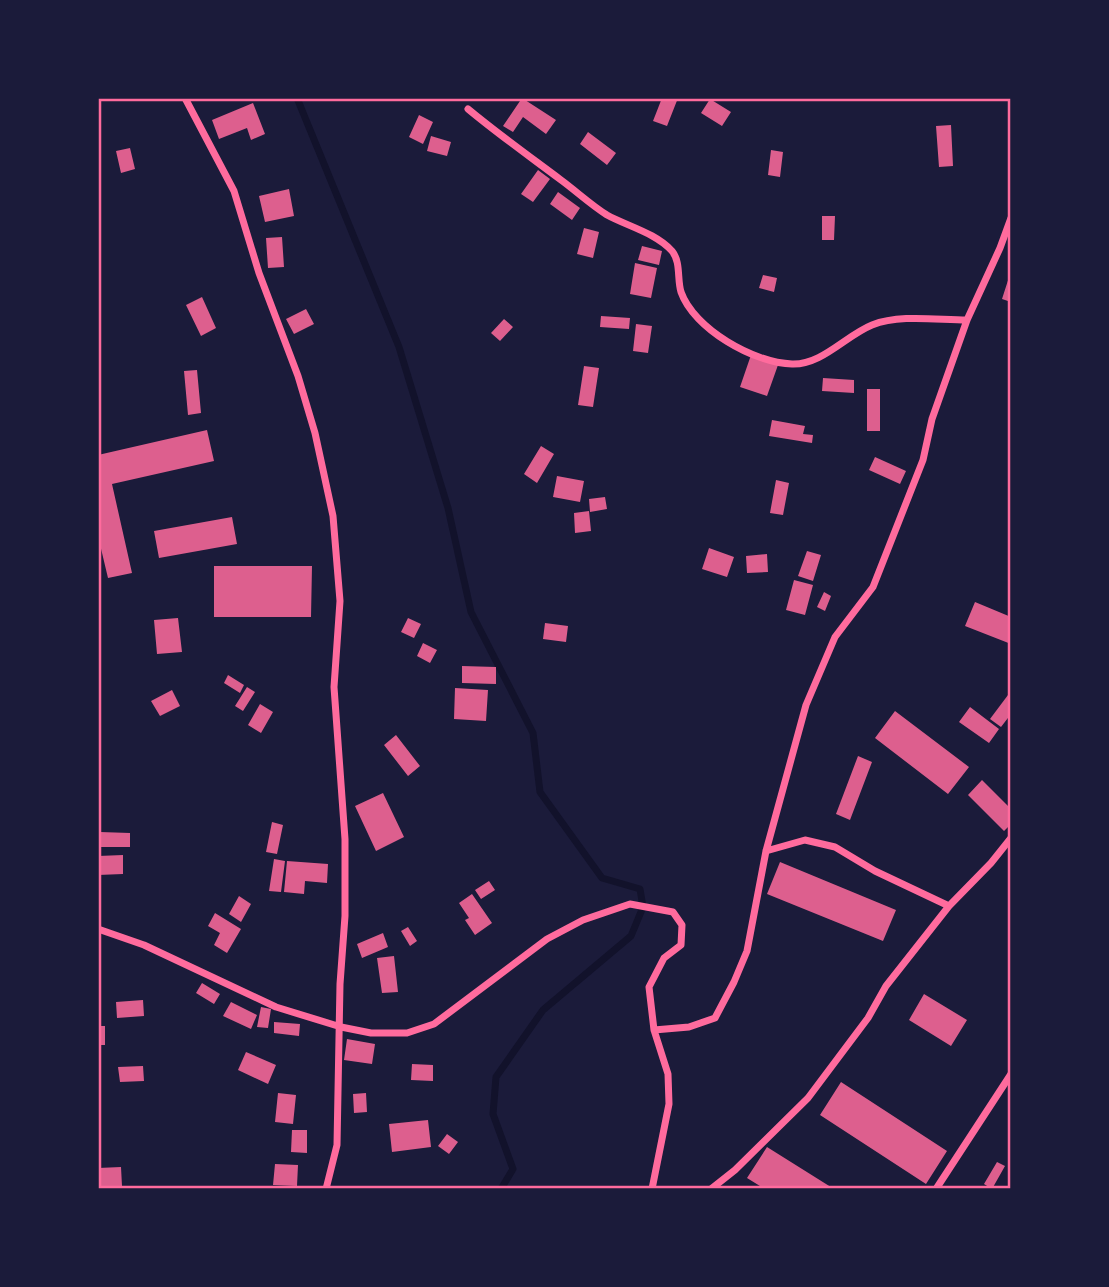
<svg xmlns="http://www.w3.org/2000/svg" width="1109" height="1287" font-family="Ubuntu,sans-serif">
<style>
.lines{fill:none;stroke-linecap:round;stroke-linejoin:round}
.stream{stroke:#12122b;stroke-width:7}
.building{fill:#dd5f8e}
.minor{stroke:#ff6b9d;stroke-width:7}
.neatline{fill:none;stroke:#ff6b9d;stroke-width:2.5}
</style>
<rect width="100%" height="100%" fill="#1b1b3a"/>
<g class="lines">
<path class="stream" d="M297,98L399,347L448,508L471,612L533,733L540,792L602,878L640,889L643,907L631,936L543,1010L496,1077L493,1114L513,1169L501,1189"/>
</g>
<path class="building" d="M522,98L556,120L546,134L523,117L513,132L503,126Z
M662,98H678L667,126L653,121Z
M710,99L731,112L722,126L701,113Z
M253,103L265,134L251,140L247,128L219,139L212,120Z
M419,115L433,122L423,144L409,137Z
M951,125L953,166L939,167L936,126Z
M588,132L616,153L607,165L580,144Z
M431,136L451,142L447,156L427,151Z
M130,148L135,169L121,173L116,151Z
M771,150L783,152L780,177L768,175Z
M538,170L550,179L533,202L521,194Z
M289,189L294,216L265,222L259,196Z
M558,192L580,208L572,220L550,204Z
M822,216H835L834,240H822Z
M584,228L599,232L593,258L577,254Z
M282,237L284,267L268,268L266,238Z
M642,246L662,251L659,265L638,260Z
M635,263L657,268L651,298L630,294Z
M1011,271V302L1002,299Z
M763,275L777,278L774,292L759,288Z
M202,297L216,328L201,336L186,305Z
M306,309L314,324L294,334L286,319Z
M601,316L630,318L629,329L600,327Z
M504,319L513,327L500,341L491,333Z
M636,324L652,326L648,353L633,351Z
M751,355L778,365L767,396L740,387Z
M584,366L599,368L593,407L578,405Z
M197,370L201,413L188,415L184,371Z
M823,378L854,380V393L822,391Z
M867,389H880V431H867Z
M772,420L805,426L803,434L813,435L812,443L769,436Z
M207,430L214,461L112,484L132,573L108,578L98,536V455Z
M541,446L554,454L537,483L524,474Z
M875,457L906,471L900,484L869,470Z
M557,476L584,481L580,502L553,497Z
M776,480L789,483L783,515L770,513Z
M605,497L607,509L590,512L589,499Z
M589,511L591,531L575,533L574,513Z
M232,517L237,544L159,558L154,531Z
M709,548L734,557L727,577L702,569Z
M807,551L821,555L813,581L798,576Z
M767,554L768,572L747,573L746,556Z
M214,566H312L311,617H214Z
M794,580L813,585L805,615L786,610Z
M824,592L831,596L825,611L817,607Z
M975,602L1011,617V644L965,626Z
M178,618L182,652L157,654L154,620Z
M408,618L421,624L414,638L401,632Z
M545,623L568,626L566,642L543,639Z
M423,643L437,650L430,663L417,656Z
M462,666L496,667V684L462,683Z
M228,675L244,685L240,693L224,683Z
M247,687L255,692L243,711L235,706Z
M455,688L488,690L486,721L454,719Z
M172,690L180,706L160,716L151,701Z
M1011,691V714L1001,727L990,719Z
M260,704L273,712L261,733L248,725Z
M970,707L999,729L989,743L959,722Z
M895,711L969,767L948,794L875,738Z
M396,735L420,766L408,776L384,745Z
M858,756L872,762L850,820L836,814Z
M982,780L1011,809V824L1004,831L968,795Z
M383,793L404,837L376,851L355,806Z
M272,822L283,825L277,854L266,852Z
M100,832L130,833V847H100Z
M123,855V874L98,875V856Z
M274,859L285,861L281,892L269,891Z
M287,861L328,864L327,883L305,881L304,894L284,892Z
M780,862L896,910L883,941L767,894Z
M489,881L495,890L481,899L475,890Z
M472,894L492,923L475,935L465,920L469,918L459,903Z
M239,896L251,904L241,922L229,914Z
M215,913L241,929L227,953L214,945L220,933L208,926Z
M408,927L417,941L410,946L401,931Z
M383,933L388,947L362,958L357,944Z
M394,956L398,992L382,993L377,958Z
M202,983L220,994L214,1004L196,993Z
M924,994L967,1020L951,1046L909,1020Z
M143,1000L144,1016L117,1018L116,1002Z
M231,1002L257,1015L251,1029L223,1016Z
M261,1007L271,1009L268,1028L257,1027Z
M274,1022L300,1024L299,1036L274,1033Z
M98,1026H105V1045H98Z
M347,1039L375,1044L372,1064L344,1060Z
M246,1052L276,1065L268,1084L238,1070Z
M412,1064L433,1065V1081L411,1080Z
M143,1066L144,1081L120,1082L118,1067Z
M841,1082L947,1151L926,1184L820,1115Z
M278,1093L296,1095L293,1124L275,1122Z
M366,1093L367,1112L354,1113L353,1094Z
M428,1120L431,1147L392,1152L389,1124Z
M292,1130H307V1153L291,1152Z
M447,1134L458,1142L449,1154L438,1146Z
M767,1147L834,1189H765L747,1178Z
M997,1162L1005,1166L992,1189L984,1184Z
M275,1164L298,1165L297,1186L273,1185Z
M121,1167L122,1186L98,1187V1168Z"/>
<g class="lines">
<path class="minor" d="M185,98L234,191L259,273L298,376L315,433L333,516L340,601L334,687L345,839V916L340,984L337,1145L326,1189
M468,109C498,134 529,156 561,180C576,191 591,205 607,215C627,226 656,233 672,251C681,262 677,279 681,292C694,329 754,363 792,364C822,365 845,336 872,325C900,314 937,320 967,320
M766,851L805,840L835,847L875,871L949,906L991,863L1011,838
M98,929L144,945L276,1007L341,1027L371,1033H407L434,1024L547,939L583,920L630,904L673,912L682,925L681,945L664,958L649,987L654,1030L668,1074L669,1104L652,1189
M654,1030L689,1027L715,1018L734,982L747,951L766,851L806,705L835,637L873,587L923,460L932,419L967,320L1000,248L1011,218
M711,1189L735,1170L808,1098L868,1018L886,986L949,906
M936,1189L1011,1074"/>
</g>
<rect width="1109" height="1287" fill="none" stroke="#1b1b3a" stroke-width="200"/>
<rect x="100" y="100" width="909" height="1087" class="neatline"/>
</svg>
